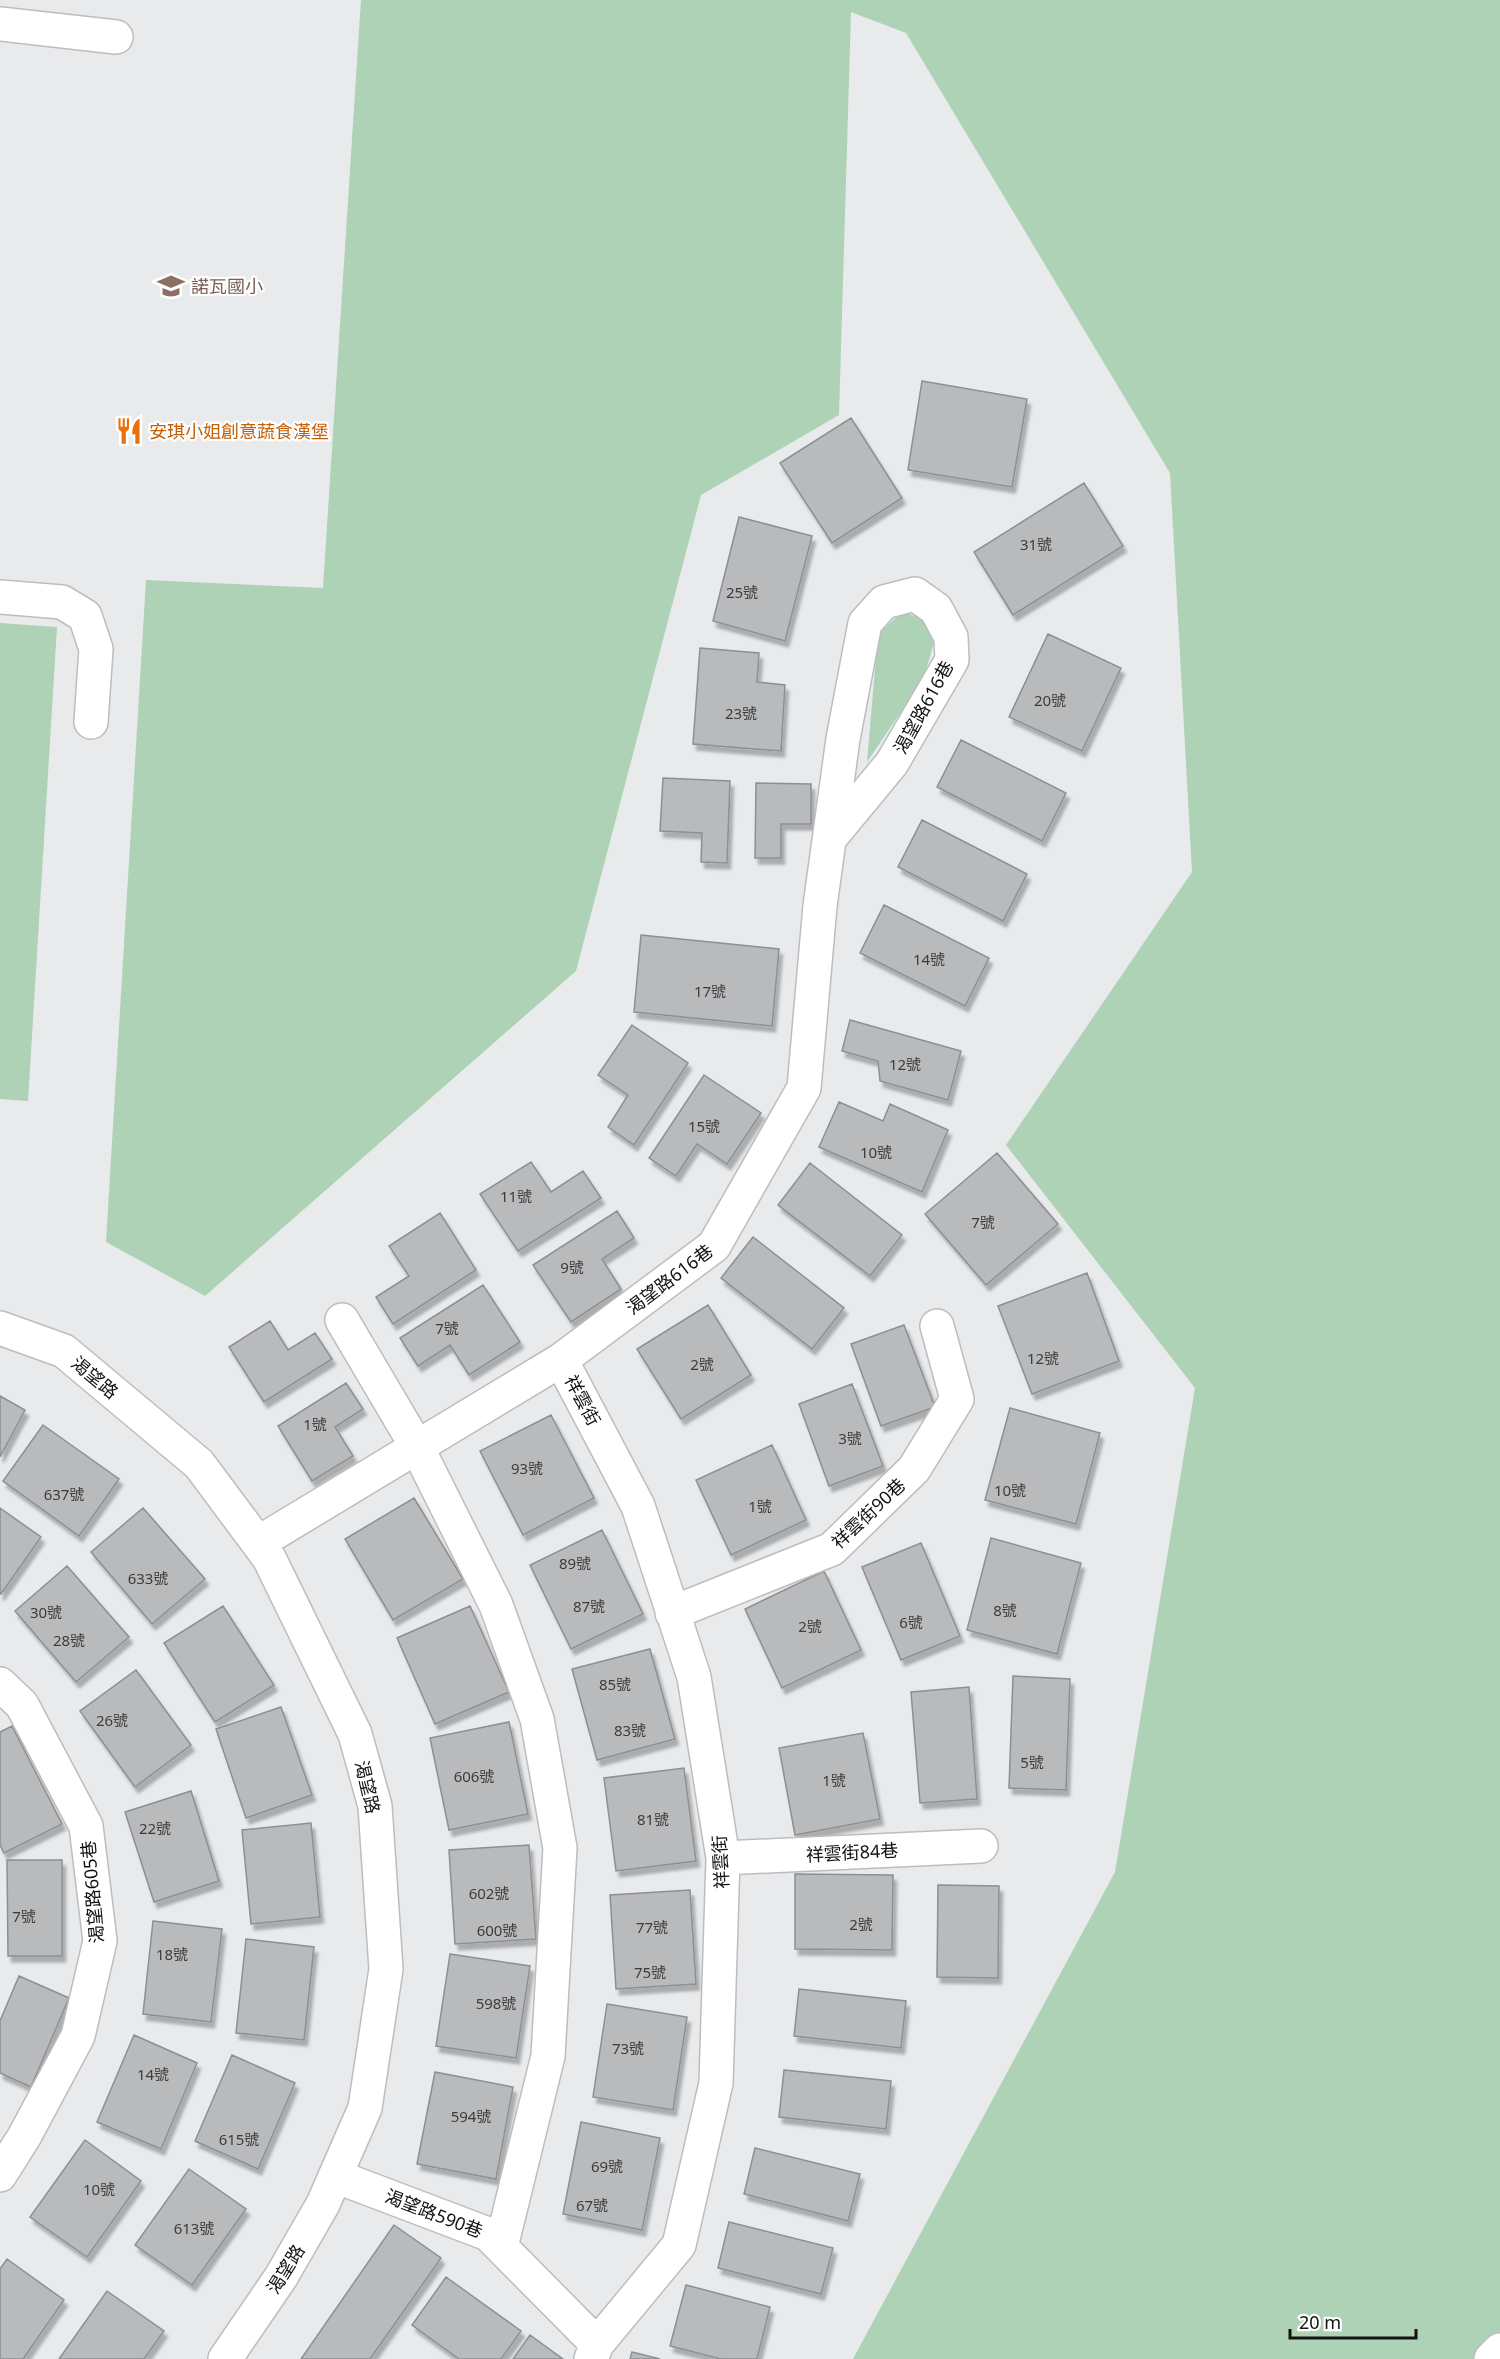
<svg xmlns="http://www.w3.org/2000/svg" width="1500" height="2359" font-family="'Noto Sans','Noto Sans TC',sans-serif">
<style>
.green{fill:#add2b5}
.building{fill:#b8babc;stroke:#8d8f91;stroke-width:1.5;filter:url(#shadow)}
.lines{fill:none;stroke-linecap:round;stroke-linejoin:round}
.minor-casing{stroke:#bcbdbf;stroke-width:36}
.minor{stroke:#fff;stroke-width:33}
.labels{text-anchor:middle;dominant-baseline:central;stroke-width:4.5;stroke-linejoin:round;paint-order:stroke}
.number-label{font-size:15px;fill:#3c3c3d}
.education-label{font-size:18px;fill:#785e54;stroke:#fff;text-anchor:start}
.food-label{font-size:18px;fill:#c56008;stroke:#fff;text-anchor:start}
.street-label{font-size:18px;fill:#121213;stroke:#fff}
</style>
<defs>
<filter id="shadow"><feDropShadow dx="3.5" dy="6" stdDeviation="1.5" flood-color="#0004"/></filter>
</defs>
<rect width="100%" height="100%" fill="#e8eaec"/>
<path class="green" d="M361,0H1500V2359H853L1115,1872L1195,1388L1006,1145L1192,872L1170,473L906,33L851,12L839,415L701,495L576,971L205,1296L106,1242L146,580L323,588Z
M902,612L925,619L934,642L924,678L867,762L878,634Z
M0,623L57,627L28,1101L0,1099Z"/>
<path class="building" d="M922,381L1027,399L1012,487L908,470Z
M851,418L902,498L832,543L780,463Z
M1084,483L1123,546L1013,615L974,552Z
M739,517L812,536L785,641L713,621Z
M1048,634L1121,668L1082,751L1009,717Z
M700,648L759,653L757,682L785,685L781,751L693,744Z
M961,740L1066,793L1042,841L937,787Z
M663,778L730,781L727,863L701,862L702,833L660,831Z
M756,783L811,784V824H781V858H755Z
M922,820L1027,874L1003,921L898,867Z
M884,905L989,958L965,1006L860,953Z
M641,935L779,949L772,1026L634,1012Z
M850,1020L961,1051L948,1100L880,1081L878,1061L842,1051Z
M632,1025L688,1063L634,1145L608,1127L628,1095L598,1075Z
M704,1075L761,1113L727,1164L697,1144L676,1176L649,1158Z
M839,1102L883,1121L890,1104L948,1130L922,1192L819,1147Z
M997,1153L1058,1224L986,1285L925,1214Z
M531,1162L551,1192L583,1171L601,1198L518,1251L480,1194Z
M810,1163L902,1235L870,1276L778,1205Z
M617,1211L634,1238L602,1259L621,1289L571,1322L533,1265Z
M440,1213L476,1270L393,1324L376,1297L409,1276L389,1246Z
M753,1237L844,1308L812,1349L721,1278Z
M1087,1273L1119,1361L1032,1394L998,1306Z
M483,1285L520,1342L469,1375L450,1345L418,1366L400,1338Z
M708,1305L751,1375L681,1419L637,1349Z
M270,1321L288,1350L315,1333L332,1359L264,1402L229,1347Z
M904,1325L935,1407L881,1426L851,1344Z
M346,1383L363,1409L335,1427L353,1456L312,1481L278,1426Z
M852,1384L883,1466L829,1486L799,1404Z
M0,1396L25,1410L0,1457Z
M1010,1408L1100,1433L1076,1524L985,1500Z
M551,1415L594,1498L523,1535L480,1451Z
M43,1425L119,1479L79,1536L3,1481Z
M772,1445L806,1520L731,1555L696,1480Z
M414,1498L463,1579L393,1620L345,1539Z
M0,1508L41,1537L1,1594H0Z
M143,1508L205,1579L152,1624L91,1552Z
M602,1530L643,1614L571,1649L530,1565Z
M991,1538L1081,1563L1057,1654L967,1630Z
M921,1543L960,1636L901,1660L862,1567Z
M67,1566L129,1637L76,1682L15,1611Z
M824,1571L861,1650L782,1688L745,1609Z
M223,1606L274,1685L215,1722L164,1643Z
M470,1606L509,1692L435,1724L397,1638Z
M650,1649L675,1739L597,1760L572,1669Z
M136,1670L191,1745L135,1787L80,1711Z
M1013,1676L1070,1679L1066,1790L1009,1788Z
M969,1687L977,1799L920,1803L911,1692Z
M281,1707L312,1795L246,1818L216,1729Z
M509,1722L528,1814L449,1830L430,1738Z
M12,1726L62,1824L4,1853L0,1845V1732Z
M863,1733L880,1819L795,1835L779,1748Z
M684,1768L696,1861L616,1871L604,1778Z
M191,1791L219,1881L154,1902L125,1812Z
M311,1823L320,1917L251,1924L242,1830Z
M529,1845L536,1939L455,1944L449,1850Z
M7,1860H62V1956H8Z
M795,1874L893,1875L892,1950L795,1949Z
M938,1885L999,1886L998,1978L937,1977Z
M690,1890L696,1984L616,1989L610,1895Z
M153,1921L222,1929L211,2022L143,2014Z
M246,1939L314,1947L304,2040L236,2033Z
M450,1954L530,1966L516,2058L436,2046Z
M19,1976L69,1998L31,2087L0,2073V2021Z
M799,1989L906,2001L901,2048L794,2036Z
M607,2004L687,2017L673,2110L593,2097Z
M134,2035L197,2063L161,2149L97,2122Z
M232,2055L295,2083L258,2169L195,2141Z
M784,2070L891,2081L886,2129L779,2117Z
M435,2072L513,2087L496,2179L417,2164Z
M581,2122L660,2138L642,2230L563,2214Z
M85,2140L141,2181L87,2257L30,2217Z
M755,2148L860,2174L848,2221L744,2194Z
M189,2169L246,2209L192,2285L135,2245Z
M729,2222L833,2248L821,2294L718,2268Z
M394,2225L441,2258L370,2359H301Z
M7,2259L64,2300L23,2359H0V2269Z
M446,2277L521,2331L501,2359H459L412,2325Z
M686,2285L770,2307L757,2359H721L670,2346Z
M107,2291L164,2331L144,2359H59Z
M530,2335L563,2359H513Z
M632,2352L660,2359H630Z"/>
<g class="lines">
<defs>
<path id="minor" d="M0,24L116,37
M0,597L62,602L85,616L96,649L91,722
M342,1320L417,1447L496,1605L537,1719L560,1848L548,2056L501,2247
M0,1328L64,1351L199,1464L269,1558L355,1734L375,1806L386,1969L365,2108L323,2204L281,2277L225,2359
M561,1360L638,1506L694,1677L723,1858L716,2083L679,2245L597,2344L591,2359
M258,1543L561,1360L714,1246L804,1088L820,906L843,739L865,623L884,602L915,594L936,609L951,637L952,660L892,763L830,838
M672,1613L832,1549L914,1469L957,1399L937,1326
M0,1684L22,1705L86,1826L100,1941L78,2036L24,2137L0,2175
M723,1858L981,1846
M335,2176L488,2234L597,2344
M1491,2359L1500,2350"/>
</defs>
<use href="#minor" class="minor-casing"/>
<use href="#minor" class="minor"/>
</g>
<defs>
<symbol id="school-bare" viewBox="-9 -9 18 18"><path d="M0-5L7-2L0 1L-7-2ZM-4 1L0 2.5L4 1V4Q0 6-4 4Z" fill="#8d6e63" stroke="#fff" stroke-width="2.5" paint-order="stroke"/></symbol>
<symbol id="restaurant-bare" viewBox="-9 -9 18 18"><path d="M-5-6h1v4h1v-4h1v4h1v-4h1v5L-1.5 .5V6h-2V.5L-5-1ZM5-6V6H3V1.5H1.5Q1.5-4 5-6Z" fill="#e8710a" stroke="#fff" stroke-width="2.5" paint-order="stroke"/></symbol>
</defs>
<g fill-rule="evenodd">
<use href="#school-bare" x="152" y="267" width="38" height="38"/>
<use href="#restaurant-bare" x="110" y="412" width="38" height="38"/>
</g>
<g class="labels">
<g class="number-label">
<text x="1036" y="544">31號</text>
<text x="742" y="592">25號</text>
<text x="1050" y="700">20號</text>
<text x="741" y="713">23號</text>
<text x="929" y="959">14號</text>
<text x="710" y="991">17號</text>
<text x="905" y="1064">12號</text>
<text x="704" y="1126">15號</text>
<text x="876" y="1152">10號</text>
<text x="516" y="1196">11號</text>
<text x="983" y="1222">7號</text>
<text x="572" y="1267">9號</text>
<text x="447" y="1328">7號</text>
<text x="1043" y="1358">12號</text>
<text x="702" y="1364">2號</text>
<text x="315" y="1424">1號</text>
<text x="850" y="1438">3號</text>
<text x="527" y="1468">93號</text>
<text x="1010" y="1490">10號</text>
<text x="64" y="1494">637號</text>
<text x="760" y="1506">1號</text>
<text x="575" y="1563">89號</text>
<text x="148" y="1578">633號</text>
<text x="589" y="1606">87號</text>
<text x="1005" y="1610">8號</text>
<text x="46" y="1612">30號</text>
<text x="911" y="1622">6號</text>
<text x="810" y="1626">2號</text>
<text x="69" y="1640">28號</text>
<text x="615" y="1684">85號</text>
<text x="112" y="1720">26號</text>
<text x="630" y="1730">83號</text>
<text x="1032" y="1762">5號</text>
<text x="474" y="1776">606號</text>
<text x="834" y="1780">1號</text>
<text x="653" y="1819">81號</text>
<text x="155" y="1828">22號</text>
<text x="489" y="1893">602號</text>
<text x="24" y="1916">7號</text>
<text x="861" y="1924">2號</text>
<text x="652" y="1927">77號</text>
<text x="497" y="1930">600號</text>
<text x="172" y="1954">18號</text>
<text x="650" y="1972">75號</text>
<text x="496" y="2003">598號</text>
<text x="628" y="2048">73號</text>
<text x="153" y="2074">14號</text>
<text x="471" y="2116">594號</text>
<text x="239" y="2139">615號</text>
<text x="607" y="2166">69號</text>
<text x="99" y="2189">10號</text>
<text x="592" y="2205">67號</text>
<text x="194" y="2228">613號</text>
</g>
<g class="education-label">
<text x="191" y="286">諾瓦國小</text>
</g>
<g class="food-label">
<text x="149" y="431">安琪小姐創意蔬食漢堡</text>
</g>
<g class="street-label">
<text transform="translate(923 707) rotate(-61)">渴望路616巷</text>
<text transform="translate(669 1279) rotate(-37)">渴望路616巷</text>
<text transform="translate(95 1377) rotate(40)">渴望路</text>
<text transform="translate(583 1400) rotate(62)">祥雲街</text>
<text transform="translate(868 1513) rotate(-43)">祥雲街90巷</text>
<text transform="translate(368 1787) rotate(77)">渴望路</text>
<text transform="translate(852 1852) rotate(-3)">祥雲街84巷</text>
<text transform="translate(720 1862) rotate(-93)">祥雲街</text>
<text transform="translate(92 1892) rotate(-95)">渴望路605巷</text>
<text transform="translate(434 2213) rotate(21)">渴望路590巷</text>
<text transform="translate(285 2269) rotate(-58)">渴望路</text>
</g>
</g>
<path d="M1290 2329v9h126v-9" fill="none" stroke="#121213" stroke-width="3"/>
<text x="1299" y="2329" font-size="18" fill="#121213" stroke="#ffffff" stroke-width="4.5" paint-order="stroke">20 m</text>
</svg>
